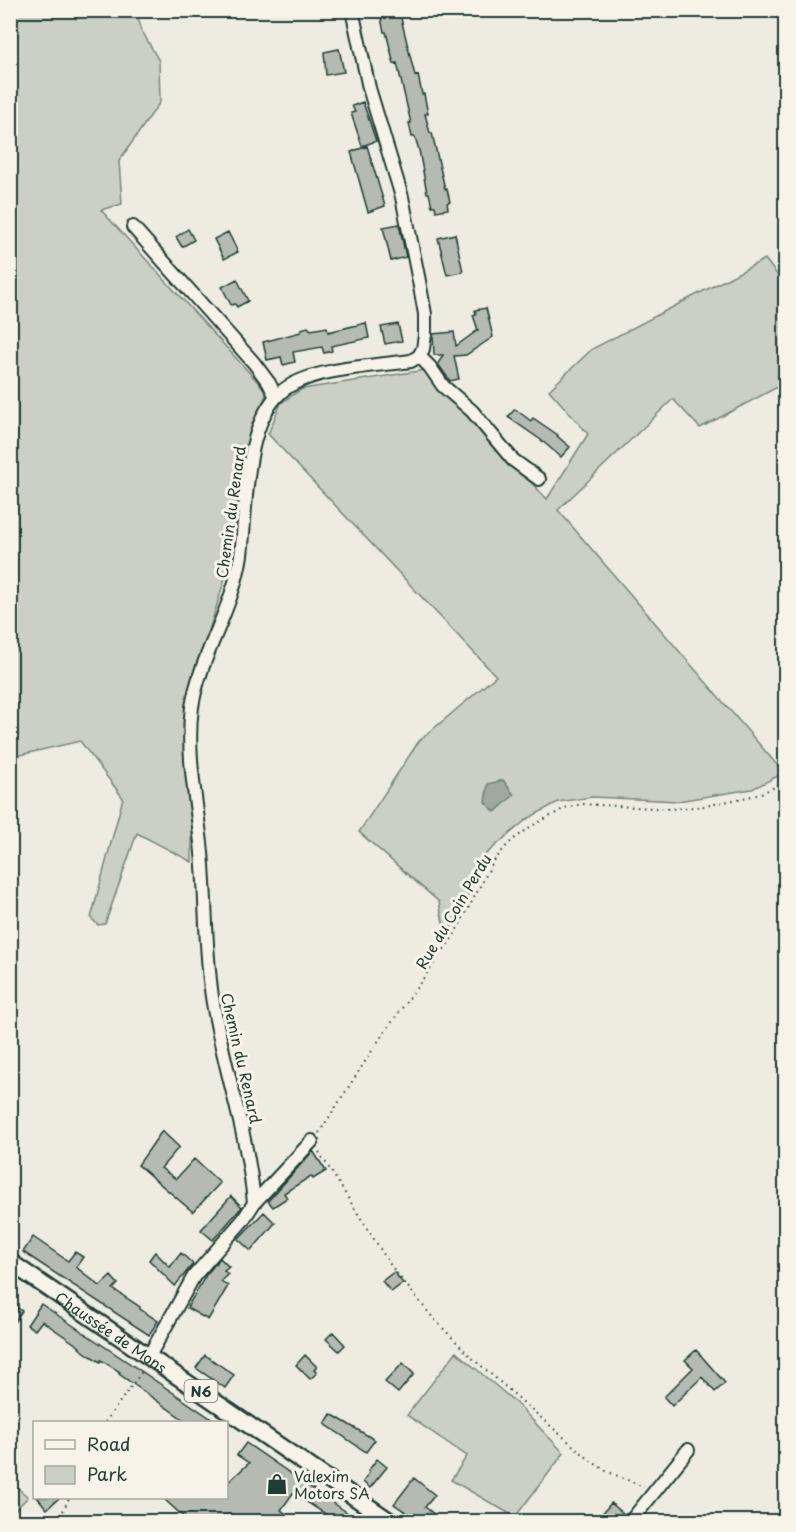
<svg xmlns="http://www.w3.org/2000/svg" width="796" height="1532" font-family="'Playpen Sans',sans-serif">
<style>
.green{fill:#cccfc4;stroke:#76867c;stroke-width:1.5}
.water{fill:#9fa99f;stroke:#6c7e74;stroke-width:1.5}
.building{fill:#b5bbb0;stroke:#1f3d34;stroke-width:1.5}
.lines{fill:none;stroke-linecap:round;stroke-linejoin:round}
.minor-casing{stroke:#1f3d34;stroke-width:16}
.major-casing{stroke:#1f3d34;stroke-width:20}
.path{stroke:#1f3d34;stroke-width:2;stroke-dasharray:1.5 4.5;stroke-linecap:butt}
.minor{stroke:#f7f3e8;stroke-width:12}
.major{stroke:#f7f3e8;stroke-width:15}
.labels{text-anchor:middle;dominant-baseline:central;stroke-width:6;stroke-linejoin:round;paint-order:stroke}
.shield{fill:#f7f3e8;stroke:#60746a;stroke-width:1.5}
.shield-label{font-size:14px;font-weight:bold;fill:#1f3d34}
.street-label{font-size:15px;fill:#1f3d34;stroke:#f7f3e8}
.poi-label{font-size:15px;fill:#1f3d34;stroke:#f7f3e8;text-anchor:start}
</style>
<rect width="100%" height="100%" fill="#eeece1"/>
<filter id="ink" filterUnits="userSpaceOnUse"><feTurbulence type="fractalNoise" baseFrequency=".0167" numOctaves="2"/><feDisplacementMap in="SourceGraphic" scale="12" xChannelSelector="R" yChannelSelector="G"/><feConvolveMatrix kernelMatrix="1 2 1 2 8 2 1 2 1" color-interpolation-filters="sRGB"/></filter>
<g filter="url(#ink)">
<path class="green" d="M10,11H136L142,31L159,61L160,102L119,161L122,204L101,210L267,392L248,442L233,552L201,657L192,730V862L137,833L105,924L98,925L91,918L123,798L80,741L11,757Z
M765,259L785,285V383L700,428L673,399L558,510L784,773L752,789L678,801L592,797L558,802L527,819L486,854L469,893L446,938L439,902L359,832L419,741L496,676L268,434L281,403L302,389L425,370L547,499L588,434L549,390L592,349Z
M456,1352L514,1401L564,1453L515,1517L451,1480L467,1456L407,1415Z
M11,1482L28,1497L11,1514Z"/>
<path class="water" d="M503,780L514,795L495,812L485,802L488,784Z"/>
<path class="building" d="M384,10H399L415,76L418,75L422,94H424L428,114H425L430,133H432L445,189H447L450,202L447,203L448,209L436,211L435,206H432L429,193H427L419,150L415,137H412L409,123H411L397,63L394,64L386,32H384L381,18L384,17Z
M339,49L344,72L326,75L324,52Z
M363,102L376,141L362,146L351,113L355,112L352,106Z
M367,146L385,206L368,212L351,152Z
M399,224L406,257L391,261L383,227Z
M188,229L194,240L182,247L176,237Z
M228,232L238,252L224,259L214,239Z
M455,234L463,272L447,275L438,238Z
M237,279L248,301L237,307L235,304L231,305L222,287Z
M486,308L493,337L466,355L454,356L459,379L450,381L438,364L443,355H434L433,334L454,332L456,346L478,330L473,315L476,314L475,310Z
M366,323L369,338L331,346L332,351L324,353L322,347L293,352L295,362L283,365L281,357L267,360L263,342L301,332V329L308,327L311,330L327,327L328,332Z
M398,324L402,341L385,344L381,327Z
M515,409L531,421L533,418L558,435L557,436L570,447L561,457L541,440L508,417Z
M162,1131L179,1147L161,1168L176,1179L194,1159L220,1183L193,1212L138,1165Z
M313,1151L326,1171L313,1179L311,1176L284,1193L287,1198L273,1207L268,1201Z
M231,1196L242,1207L213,1240L201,1230Z
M264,1212L275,1223L251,1251L238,1239Z
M33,1237L68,1261L75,1252L83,1257L76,1267L100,1286L111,1276L118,1284L113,1289L140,1307V1309L158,1321L149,1335L23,1252Z
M155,1252L170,1267L181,1253L193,1264L175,1286L149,1260Z
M220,1258L229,1267L224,1271L228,1274L221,1281L228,1286L208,1320L187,1308L206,1275Z
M394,1272L403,1283L391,1292L382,1281Z
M10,1303L22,1311L10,1328Z
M41,1304L144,1373L216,1422H187L119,1374L120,1372L101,1360L100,1362L89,1355L79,1348L80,1347L42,1321L35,1330L27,1325Z
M333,1332L345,1345L339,1351L326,1339Z
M696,1350L725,1383L715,1392L702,1377L672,1406L664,1397L693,1368L685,1360Z
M205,1355L234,1375L225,1388L196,1368Z
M305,1355L317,1367L314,1370L317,1373L310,1379L296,1365Z
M403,1363L414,1374L398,1393L385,1382Z
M331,1414L375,1440L366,1452L325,1424Z
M246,1443L345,1511L360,1521H336L293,1493L281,1510L288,1515L283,1521H188L162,1497H226V1484L249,1463L237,1455Z
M377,1459L387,1467L370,1488L363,1482L369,1473L368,1471Z
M414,1478L435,1495L425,1507L443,1521H419L394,1504Z
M37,1497H60L47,1509Z
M611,1503L623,1513L616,1521H596Z"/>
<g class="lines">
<defs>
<path id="minor" d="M133,227L254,363L269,383L276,397
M419,356L430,367L443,386L472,411L513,460L539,479
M254,1203C248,1134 224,1070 213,1003C204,950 207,896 201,843C196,799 186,752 192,707C200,655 233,610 241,555C247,508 243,427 280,393C307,368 375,366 411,361L419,356L423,349L425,335V314L419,281L402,197L369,88L352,10
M149,1356L194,1276L243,1220L254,1203L312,1141
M630,1522L688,1450"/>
<g id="major">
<path id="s1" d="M10,1262L391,1522"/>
</g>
</defs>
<use href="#minor" class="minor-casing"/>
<use href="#major" class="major-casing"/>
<path class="path" d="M319,1133L379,1040L453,937L493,862L508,844L530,827L565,808L582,804L671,809L705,806L757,795L786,782
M319,1152L391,1266L433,1318L471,1357L591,1461L606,1471L644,1487
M105,1422L144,1369
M58,1522L69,1498"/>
<use href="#minor" class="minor"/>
<use href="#major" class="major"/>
</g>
</g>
<defs>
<symbol id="shop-bare" viewBox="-9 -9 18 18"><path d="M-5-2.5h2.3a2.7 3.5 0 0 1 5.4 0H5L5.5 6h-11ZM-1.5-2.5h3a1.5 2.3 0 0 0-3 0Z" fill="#1f3d34" stroke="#f7f3e8" stroke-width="2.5" paint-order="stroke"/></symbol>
</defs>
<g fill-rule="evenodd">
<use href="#shop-bare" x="262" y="1469" width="30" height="30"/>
</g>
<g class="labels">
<rect class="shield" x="184.5" y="1380" width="33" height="22" rx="4.5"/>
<g class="shield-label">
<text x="201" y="1391">N6</text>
</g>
<g class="street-label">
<text transform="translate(230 512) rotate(-82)">Chemin du Renard</text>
<text transform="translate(453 911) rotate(-59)">Rue du Coin Perdu</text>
<text transform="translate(242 1058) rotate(77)">Chemin du Renard</text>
<text stroke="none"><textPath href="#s1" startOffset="123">Chaussée de Mons</textPath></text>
</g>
<g class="poi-label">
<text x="294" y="1475">Valexim<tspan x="294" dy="17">Motors SA</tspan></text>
</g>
</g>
<rect width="796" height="1532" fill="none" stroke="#f7f3e8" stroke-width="36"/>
<rect x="18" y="18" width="760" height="1496" fill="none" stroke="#1f3d34" stroke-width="2" filter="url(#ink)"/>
<rect x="33" y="1421" width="195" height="78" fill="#f7f3e8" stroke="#a1aaa0" stroke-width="1.5"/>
<rect x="45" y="1440" width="30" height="9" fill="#f7f3e8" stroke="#a1aaa0" stroke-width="1.5"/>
<text x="87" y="1451" font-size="18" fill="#1f3d34">Road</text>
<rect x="45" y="1466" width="30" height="18" fill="#cccfc4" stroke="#a1aaa0" stroke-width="1.5"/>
<text x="87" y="1481" font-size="18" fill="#1f3d34">Park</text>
</svg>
